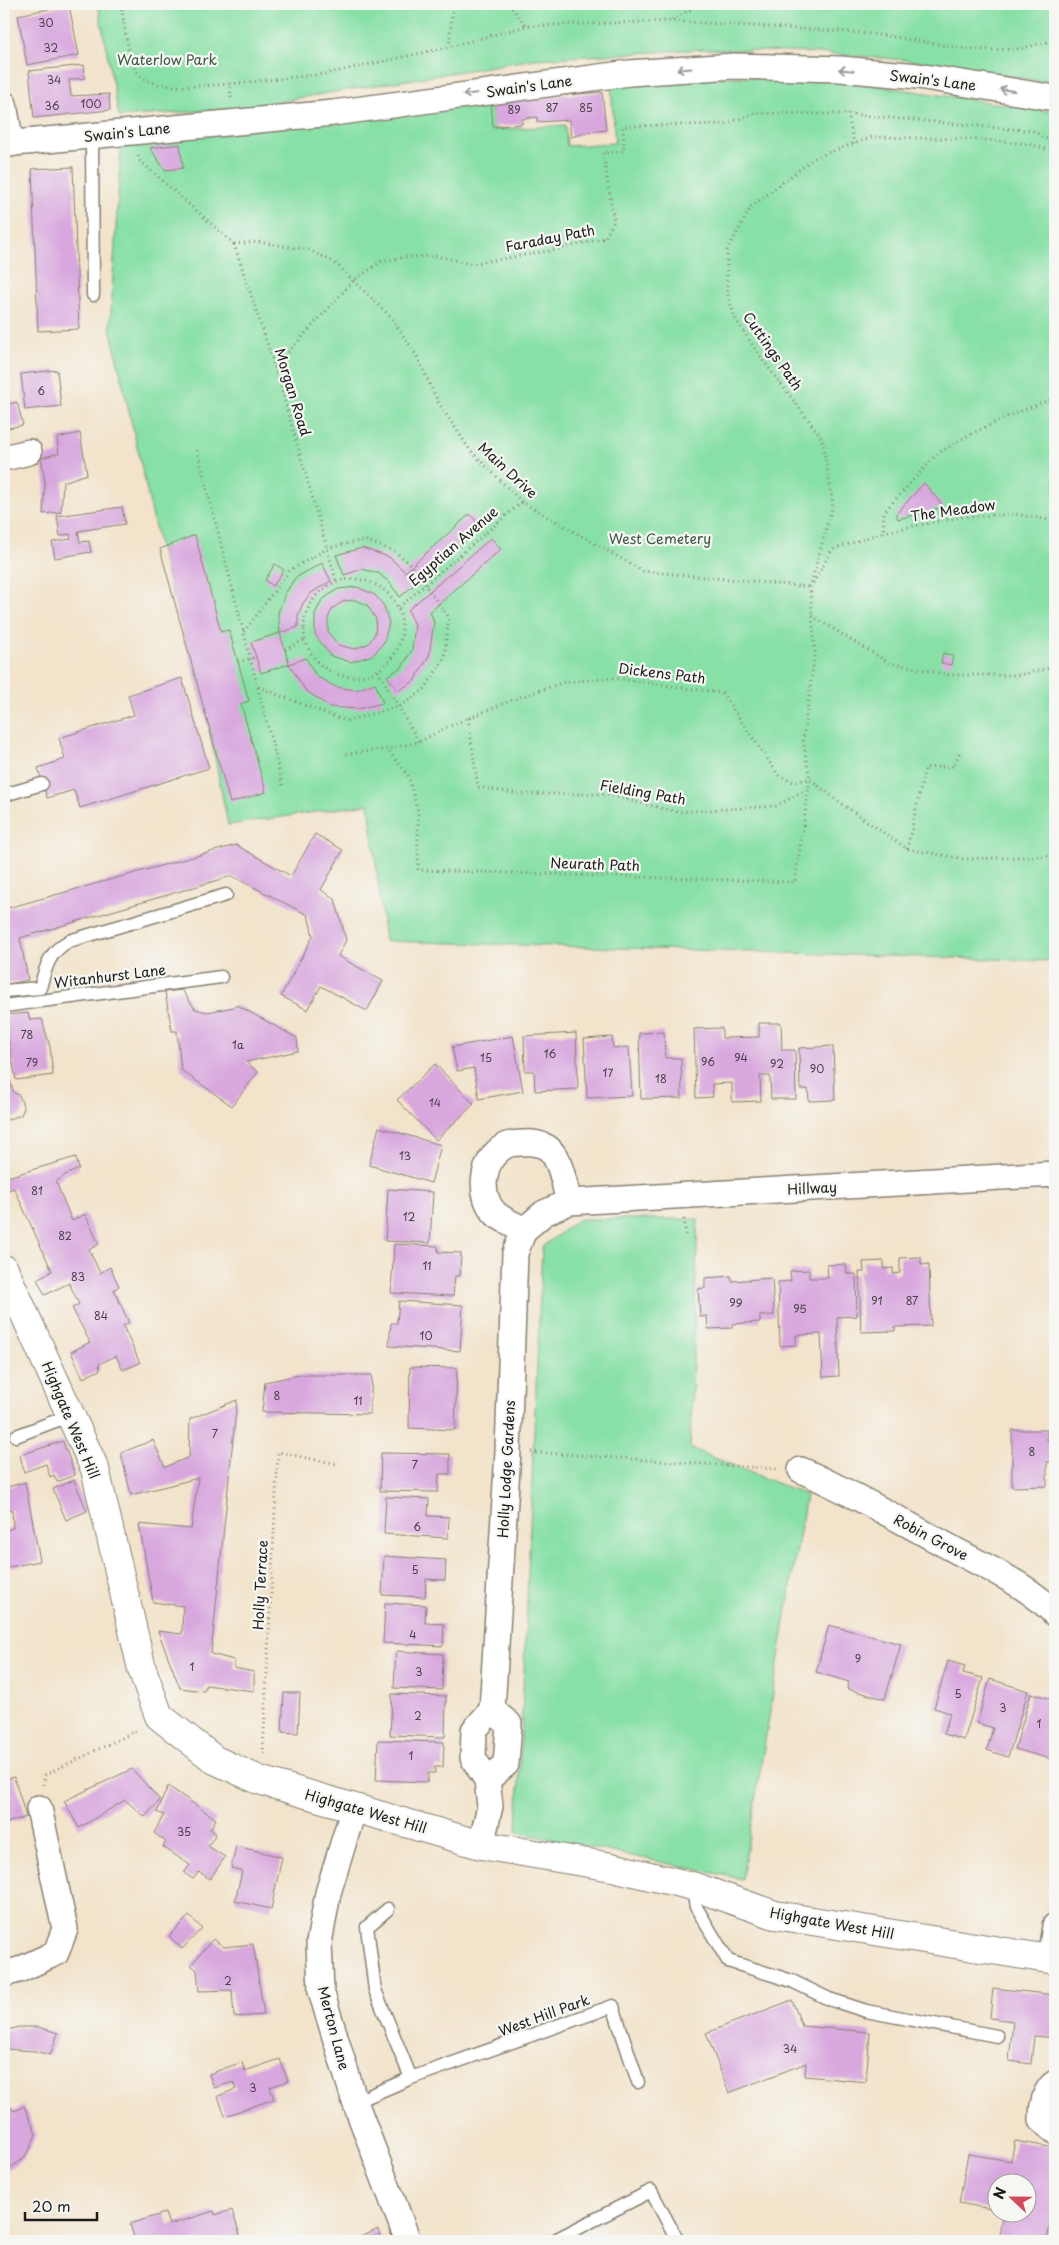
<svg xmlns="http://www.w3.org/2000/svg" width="1059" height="2245" font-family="'Playpen Sans',sans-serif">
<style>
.green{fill:#87e0a5;stroke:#527e60}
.building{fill:#d8a7de;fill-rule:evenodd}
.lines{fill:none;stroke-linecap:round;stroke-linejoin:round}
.lane-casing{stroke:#878073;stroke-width:15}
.street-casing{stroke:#878073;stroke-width:28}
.secondary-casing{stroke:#878073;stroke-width:30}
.path{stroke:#878073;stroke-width:3;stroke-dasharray:1 4;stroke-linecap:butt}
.lane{stroke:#fff;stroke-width:12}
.street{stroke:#fff;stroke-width:25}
.secondary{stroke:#fff;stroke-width:28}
.path-bridge{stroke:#878073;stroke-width:3;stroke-dasharray:1 4;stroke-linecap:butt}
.oneway{stroke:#999}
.labels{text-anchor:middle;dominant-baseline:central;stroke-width:4.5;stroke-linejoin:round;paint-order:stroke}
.number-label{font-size:11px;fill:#4b3f4c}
.park-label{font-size:14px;fill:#3c5745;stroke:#f6f6f2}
.street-label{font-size:14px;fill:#1c1c1c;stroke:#f6f6f2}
</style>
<rect width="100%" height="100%" fill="#f6f6f2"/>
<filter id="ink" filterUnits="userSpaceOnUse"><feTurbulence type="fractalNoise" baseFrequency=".02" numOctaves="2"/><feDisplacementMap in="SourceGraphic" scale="10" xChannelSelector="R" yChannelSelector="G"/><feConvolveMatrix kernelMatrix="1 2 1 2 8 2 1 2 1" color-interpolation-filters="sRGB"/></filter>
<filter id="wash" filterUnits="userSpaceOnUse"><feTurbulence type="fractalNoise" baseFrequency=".0096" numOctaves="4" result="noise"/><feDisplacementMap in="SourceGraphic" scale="20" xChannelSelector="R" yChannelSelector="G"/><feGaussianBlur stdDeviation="1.12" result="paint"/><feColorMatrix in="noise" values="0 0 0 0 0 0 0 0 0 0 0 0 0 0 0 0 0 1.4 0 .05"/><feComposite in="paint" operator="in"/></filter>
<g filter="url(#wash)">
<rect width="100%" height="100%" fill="#f2e3ca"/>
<path class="green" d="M98,4H1055V84L907,60L818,53L705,49L535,59L232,109L119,117Z
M737,77L838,80L1055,112V961L385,941L369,804L228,825L208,722L160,549L110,327L121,145L491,101L494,130L565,125L567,146L615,143L611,84Z
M579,1219H698L690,1448L806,1495L742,1879L517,1832L542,1247Z"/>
<g id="blocks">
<path class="building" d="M69,5L79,55L27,65L18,15Z
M84,65L85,78L69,80L71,96L109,94L110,110L34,118L29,71Z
M602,92L606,130L588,132L571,137L569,120L537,122V117L522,119V124L493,127L491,101Z
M180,144L183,168L165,170L150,148Z
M73,167L79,329L38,331L32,169Z
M57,370L61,406L25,410L21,374Z
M17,402L23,425L4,429V405Z
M80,433L87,474L63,482L61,512L43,514L45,482L41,458L59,453L57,438Z
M924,483L944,507L898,519L896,514Z
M122,507L125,524L78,531L80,542L89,541L91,552L55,558L52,542L71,539L70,534L60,536L57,516Z
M470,514L481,527L400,597L389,582L378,573L362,569L344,575L336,555L362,548L389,557L405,572Z
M195,535L221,632L229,630L249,701L241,704L266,792L230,803L160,549Z
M491,538L501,549L430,612L434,622L429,656L414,681L398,691L387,676L402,667L412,650L415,625L408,610Z
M322,563L331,581L311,593L303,603L298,615V627L280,633L278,613L285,594L295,578Z
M275,564L284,570L273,586L265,580Z
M357,587L375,595L384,606L389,623L384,642L373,655L351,662L331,656L315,635V614L322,600L338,589ZM356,600L367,605L376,619L375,634L368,644L354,649L338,645L328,632V618L333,608L344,601Z
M280,633L289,664L306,658L316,676L336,687L356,690L375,683L383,703L357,709L330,707L305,690L289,664L261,673L251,642Z
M943,653L953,656L951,665L941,663Z
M182,678L209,768L80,808L74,790L47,798L38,768L65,759L59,738L134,715L128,695Z
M315,834L343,850L321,890L335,899L346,940L338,956L383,981L367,1011L321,986L308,1010L281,996L313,936L308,915L232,876L20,938L28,980L4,985V909L236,845L291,876Z
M4,878L8,890L4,892Z
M182,990L195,1009L207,1012L234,1007L237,1005L297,1038L298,1051L246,1062L258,1072L232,1106L181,1070L177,1031H172L165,992Z
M28,1013L30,1020L42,1019L50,1047L53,1075L16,1080L4,1015Z
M759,1023H781L782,1050H795L796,1099H771L770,1076H760L761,1101L732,1102V1083L712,1084L713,1097L696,1098L694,1029L722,1028V1038L759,1037Z
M664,1032L665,1058H681L682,1098L641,1099L639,1033Z
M576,1033L578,1089L535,1091L534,1071H525L524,1036Z
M513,1036L523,1091L479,1099L474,1068L457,1071L452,1047Z
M612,1037L613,1048L629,1047L632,1096L587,1098L584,1039Z
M833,1046L835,1100L809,1101L808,1089H800L799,1048Z
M435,1064L474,1104L436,1140L397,1100Z
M7,1073L14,1093L19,1095L24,1108L21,1115L4,1121V1074Z
M379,1127L441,1145L431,1183L369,1165Z
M76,1157L79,1169L65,1175L56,1182L72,1221L85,1214L99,1244L89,1250L100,1273L110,1267L119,1286L114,1290L129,1323L123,1326L140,1363L123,1370L116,1356L99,1364L100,1370L83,1378L71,1352L90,1342L72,1308L79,1304L69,1283L45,1295L37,1279L52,1271L14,1188L4,1192V1178Z
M388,1189L433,1192L430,1243L385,1241Z
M394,1244L438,1246V1252L461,1253L460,1276H455L453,1296L391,1293Z
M921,1257V1265L929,1264L931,1326L895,1327V1331L861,1332L859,1272H864L863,1262L884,1261V1269L893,1268V1274L900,1273V1258Z
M846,1264L847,1274H856L857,1316L837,1317L839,1376L823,1377L821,1334L796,1335V1345L780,1346L778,1282L791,1281L790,1271L809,1270V1278H828L827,1265Z
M731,1276L732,1281L772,1278L774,1315L760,1316V1322L732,1324V1328L708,1329L707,1316L700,1317L698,1289L705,1288V1278Z
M399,1301L463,1305L460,1351L389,1346L391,1323H397Z
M410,1367L457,1368L455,1430L409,1428Z
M299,1375H372L370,1414L262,1412L265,1382Z
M237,1400L211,1654L234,1660V1668L254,1672V1691L206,1685L204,1691L180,1688L158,1631L182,1634L183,1606L153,1602L139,1524L191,1529L198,1478L131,1495L121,1453L153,1440L165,1467L189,1457L190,1419Z
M1012,1430H1047V1440H1053V1462H1047V1486L1012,1487Z
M63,1441L75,1475L57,1482L54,1475L50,1477L46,1464L24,1472L20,1455Z
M381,1453L450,1454V1474H439L438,1492L380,1491Z
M74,1480L87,1511L66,1520L53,1489Z
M25,1482L40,1561L5,1568L4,1531L13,1528L12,1510L4,1512V1488Z
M386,1497L429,1499L428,1516L449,1517L448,1538L384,1534Z
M384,1556L446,1560L445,1580L426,1579L425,1597L382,1595Z
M385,1603L426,1605L425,1623L444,1624L443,1646L383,1643Z
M829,1625L901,1644L885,1699L847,1689L849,1682L816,1672Z
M396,1651L443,1654L442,1690L394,1688Z
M948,1661L965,1666L963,1673L983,1678L964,1740L944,1734L950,1713L934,1708Z
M990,1679L1028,1691L1008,1757L987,1750L993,1728L977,1723Z
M284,1693H300L298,1733L282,1732Z
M1031,1693L1055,1700V1746L1051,1759L1015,1749Z
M392,1694L446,1696L445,1737L390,1735Z
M378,1740L444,1742L443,1767H435V1773H428V1782L376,1780Z
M132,1769L160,1800L145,1817L125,1800L79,1828L64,1801Z
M14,1777L26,1817L4,1824V1780Z
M168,1786L216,1819L210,1829L216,1834L208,1846L225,1857L210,1879L199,1872L193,1879L184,1873L190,1865L163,1847L166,1842L154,1833L164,1815L157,1812Z
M236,1846L282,1857L271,1909L235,1901L242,1871L231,1868Z
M189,1916L202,1928L182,1949L169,1936Z
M213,1939L224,1947L253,1944L264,2015L234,2017L232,1990L199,1991L197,1970L191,1965Z
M993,1988L1055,1995V2038L1034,2036L1031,2064L1009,2061L1013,2021L990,2018Z
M792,2000L802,2026L870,2032L866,2082L805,2076L806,2063L729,2093L706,2033Z
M19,2027H38L58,2033L50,2055L35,2051L4,2049V2031Z
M280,2059L288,2081L270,2087L274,2099L225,2116L218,2096L236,2089L233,2082L214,2088L209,2074L242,2062L245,2071Z
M4,2104L15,2111L24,2106L36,2134L30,2149L23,2159L4,2172Z
M1015,2141L1055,2148V2219L1051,2218L1047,2241H998L1003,2212H1026V2182H996V2210L959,2203L968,2154L1011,2161Z
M232,2210L240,2235L219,2241H135L130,2224L165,2213L169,2225L214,2211L215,2215Z
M378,2229L381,2241H353Z"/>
</g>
</g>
<g filter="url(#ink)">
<use href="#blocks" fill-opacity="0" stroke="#878073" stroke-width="1"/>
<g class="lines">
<defs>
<path id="lane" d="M92,136L93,295
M4,795L42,784
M4,991L40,988C46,966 49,952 69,941L226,895
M4,1006L221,977
M16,1436L71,1415
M692,1886L696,1907L728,1961L792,1981L829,1999L866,2011L997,2036
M388,1909L367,1927L375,1990L411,2078
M355,2102L411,2078L613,2006L638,2082
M553,2241L651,2191L678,2241"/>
<path id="street" d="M4,104L11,144
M4,144L333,113L629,73L734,66L840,69L918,76L1055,98
M4,458L29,452
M524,1230C516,1225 505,1221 497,1215C477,1197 481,1159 505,1146C510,1143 518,1143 524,1143C531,1142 543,1144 549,1149C562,1162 564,1185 569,1202
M801,1470C853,1493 903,1522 953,1549C987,1568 1029,1585 1055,1614
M487,1780L506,1764L509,1724L492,1710
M354,1808L328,1893L319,1943L321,1991L355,2102L408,2241
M481,1845L490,1806L487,1780L473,1758L474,1730L492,1710L508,1451L515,1253L524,1230L544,1213L569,1202L1055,1174
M1050,1959L1055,1926
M4,1974L19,1970L56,1953L65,1929L39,1808
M1055,2083C1044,2090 1042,2108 1042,2120L1055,2131"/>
<path id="secondary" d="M4,1269L95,1469L142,1669L159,1716L215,1760L259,1780L481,1845L612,1867L692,1886L775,1915L1055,1960"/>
</defs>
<use href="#lane" class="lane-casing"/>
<use href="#street" class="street-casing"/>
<use href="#secondary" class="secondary-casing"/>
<path class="path" d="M121,4C124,21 128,59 137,72C151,93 207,85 230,84L231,98
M509,4L526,26
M672,20L700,4
M449,47L453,4
M230,84L325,74L449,47L526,26L671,21L850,32L889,36L960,48L991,50L1019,49L1055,40
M848,114L854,144
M1055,152L1029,144L976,139L872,137L814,158L751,207L727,251V292L735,318L762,359L822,438L833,504L810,587L815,652L803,740L810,779L835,799L907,849L964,859L1055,856
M138,156L139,160L234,244
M234,244L258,242L309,250L334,262L391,317L417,356L438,402L470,450L522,502L643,571L810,587
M234,244L275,367L336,580
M275,367L354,280L382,261L406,257L437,256L471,264L555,250L605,238L614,221L603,153L624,151L623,126L726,124L755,113L848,114L1033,131L1047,139L1055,149
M197,450L283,786
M883,532L961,517L1015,514L1055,521
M304 628a49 49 0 1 1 98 0a49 49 0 1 1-98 0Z
M813,583L832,550L883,532L884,512L937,454L967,436L1013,414L1055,398
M399,607L522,502
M812,616L889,663L951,675H1019L1055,667
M244,632L289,571L328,548L364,540L394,551L409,563
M285,650L304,640
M238,662L256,657
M378,671L419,742
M258,687L346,721L400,706L424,690L444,658L449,617L444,611
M468,718L478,787L519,794H605L677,812L776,806L808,789
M346,754L387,749L419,742L445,728L517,698L565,682L614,678L722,693L779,776L793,782L810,779L795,882L418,870V812L408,775L387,749
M907,849L925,768L954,766L960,751
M684,1219L686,1236
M531,1452L777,1469
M263,1754L278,1452L337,1464
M43,1785L45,1775L138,1730"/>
<use href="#lane" class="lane"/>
<use href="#street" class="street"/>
<use href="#secondary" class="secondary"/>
<path class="path-bridge" d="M409,563L444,611"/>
</g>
<defs><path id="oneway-shaft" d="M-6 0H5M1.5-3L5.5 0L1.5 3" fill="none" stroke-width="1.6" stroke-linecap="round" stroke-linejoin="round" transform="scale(1.25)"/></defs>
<g class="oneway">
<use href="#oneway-shaft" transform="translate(684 69) rotate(176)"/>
<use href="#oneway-shaft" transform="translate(846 70) rotate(-175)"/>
<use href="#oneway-shaft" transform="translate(1007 90) rotate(-171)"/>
<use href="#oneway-shaft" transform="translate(470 94) rotate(172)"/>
</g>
</g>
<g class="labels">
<g class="number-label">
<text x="46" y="22">30</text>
<text x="51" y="47">32</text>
<text x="54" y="79">34</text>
<text x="91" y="103">100</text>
<text x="52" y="105">36</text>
<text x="552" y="107">87</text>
<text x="586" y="107">85</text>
<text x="514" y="109">89</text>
<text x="41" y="390">6</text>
<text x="27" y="1034">78</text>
<text x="238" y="1044">1a</text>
<text x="550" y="1053">16</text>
<text x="486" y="1057">15</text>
<text x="741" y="1057">94</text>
<text x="708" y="1061">96</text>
<text x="32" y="1062">79</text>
<text x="777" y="1063">92</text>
<text x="817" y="1068">90</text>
<text x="608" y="1072">17</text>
<text x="661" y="1078">18</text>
<text x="435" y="1102">14</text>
<text x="405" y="1155">13</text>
<text x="37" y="1190">81</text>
<text x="409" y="1216">12</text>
<text x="65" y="1235">82</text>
<text x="427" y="1265">11</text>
<text x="78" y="1276">83</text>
<text x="877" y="1300">91</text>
<text x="912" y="1300">87</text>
<text x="736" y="1302">99</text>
<text x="800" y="1308">95</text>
<text x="101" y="1315">84</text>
<text x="426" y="1335">10</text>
<text x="277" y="1395">8</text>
<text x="358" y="1400">11</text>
<text x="215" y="1433">7</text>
<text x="1032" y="1451">8</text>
<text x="415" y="1464">7</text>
<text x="417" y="1526">6</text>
<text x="415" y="1569">5</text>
<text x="413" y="1634">4</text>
<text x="858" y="1658">9</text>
<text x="192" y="1666">1</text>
<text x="419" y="1671">3</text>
<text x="958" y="1693">5</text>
<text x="1003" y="1707">3</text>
<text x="418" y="1715">2</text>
<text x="1039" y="1723">1</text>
<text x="411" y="1755">1</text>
<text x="184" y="1831">35</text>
<text x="228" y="1980">2</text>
<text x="790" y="2048">34</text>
<text x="253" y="2087">3</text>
</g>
<g class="park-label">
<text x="167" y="59">Waterlow Park</text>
<text x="660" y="538">West Cemetery</text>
</g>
<g class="street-label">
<text transform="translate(933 80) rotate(7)">Swain's Lane</text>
<text transform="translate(529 86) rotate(-8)">Swain's Lane</text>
<text transform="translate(127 132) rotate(-6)">Swain's Lane</text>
<text transform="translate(550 238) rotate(-11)">Faraday Path</text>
<text transform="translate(773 351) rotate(55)">Cuttings Path</text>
<text transform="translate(293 392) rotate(73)">Morgan Road</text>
<text transform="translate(508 470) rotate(43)">Main Drive</text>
<text transform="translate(953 510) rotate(-8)">The Meadow</text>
<text transform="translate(453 546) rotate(-41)">Egyptian Avenue</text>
<text transform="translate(662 673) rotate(7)">Dickens Path</text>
<text transform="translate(643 792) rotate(10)">Fielding Path</text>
<text transform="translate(595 864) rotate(2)">Neurath Path</text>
<text transform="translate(110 976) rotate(-7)">Witanhurst Lane</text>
<text transform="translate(812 1188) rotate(-3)">Hillway</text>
<text transform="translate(71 1420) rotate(67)">Highgate West Hill</text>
<text transform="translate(506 1469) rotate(-87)">Holly Lodge Gardens</text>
<text transform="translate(931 1537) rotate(28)">Robin Grove</text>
<text transform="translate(260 1585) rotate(-87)">Holly Terrace</text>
<text transform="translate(366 1811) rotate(16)">Highgate West Hill</text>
<text transform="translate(832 1923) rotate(10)">Highgate West Hill</text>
<text transform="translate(544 2015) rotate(-20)">West Hill Park</text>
<text transform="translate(334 2028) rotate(75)">Merton Lane</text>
</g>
</g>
<rect width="1059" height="2245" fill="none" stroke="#f6f6f2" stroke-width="20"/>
<g transform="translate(1012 2198) rotate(292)"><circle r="24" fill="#f6f6f2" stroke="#9f9f9c"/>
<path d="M0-4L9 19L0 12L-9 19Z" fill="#d1495b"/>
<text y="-8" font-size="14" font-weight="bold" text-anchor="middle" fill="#1c1c1c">N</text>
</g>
<path d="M25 2212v8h72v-8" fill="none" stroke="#1c1c1c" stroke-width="2.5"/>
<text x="32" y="2212" font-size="15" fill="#1c1c1c" stroke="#f6f6f2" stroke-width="4" paint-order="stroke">20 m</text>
</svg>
